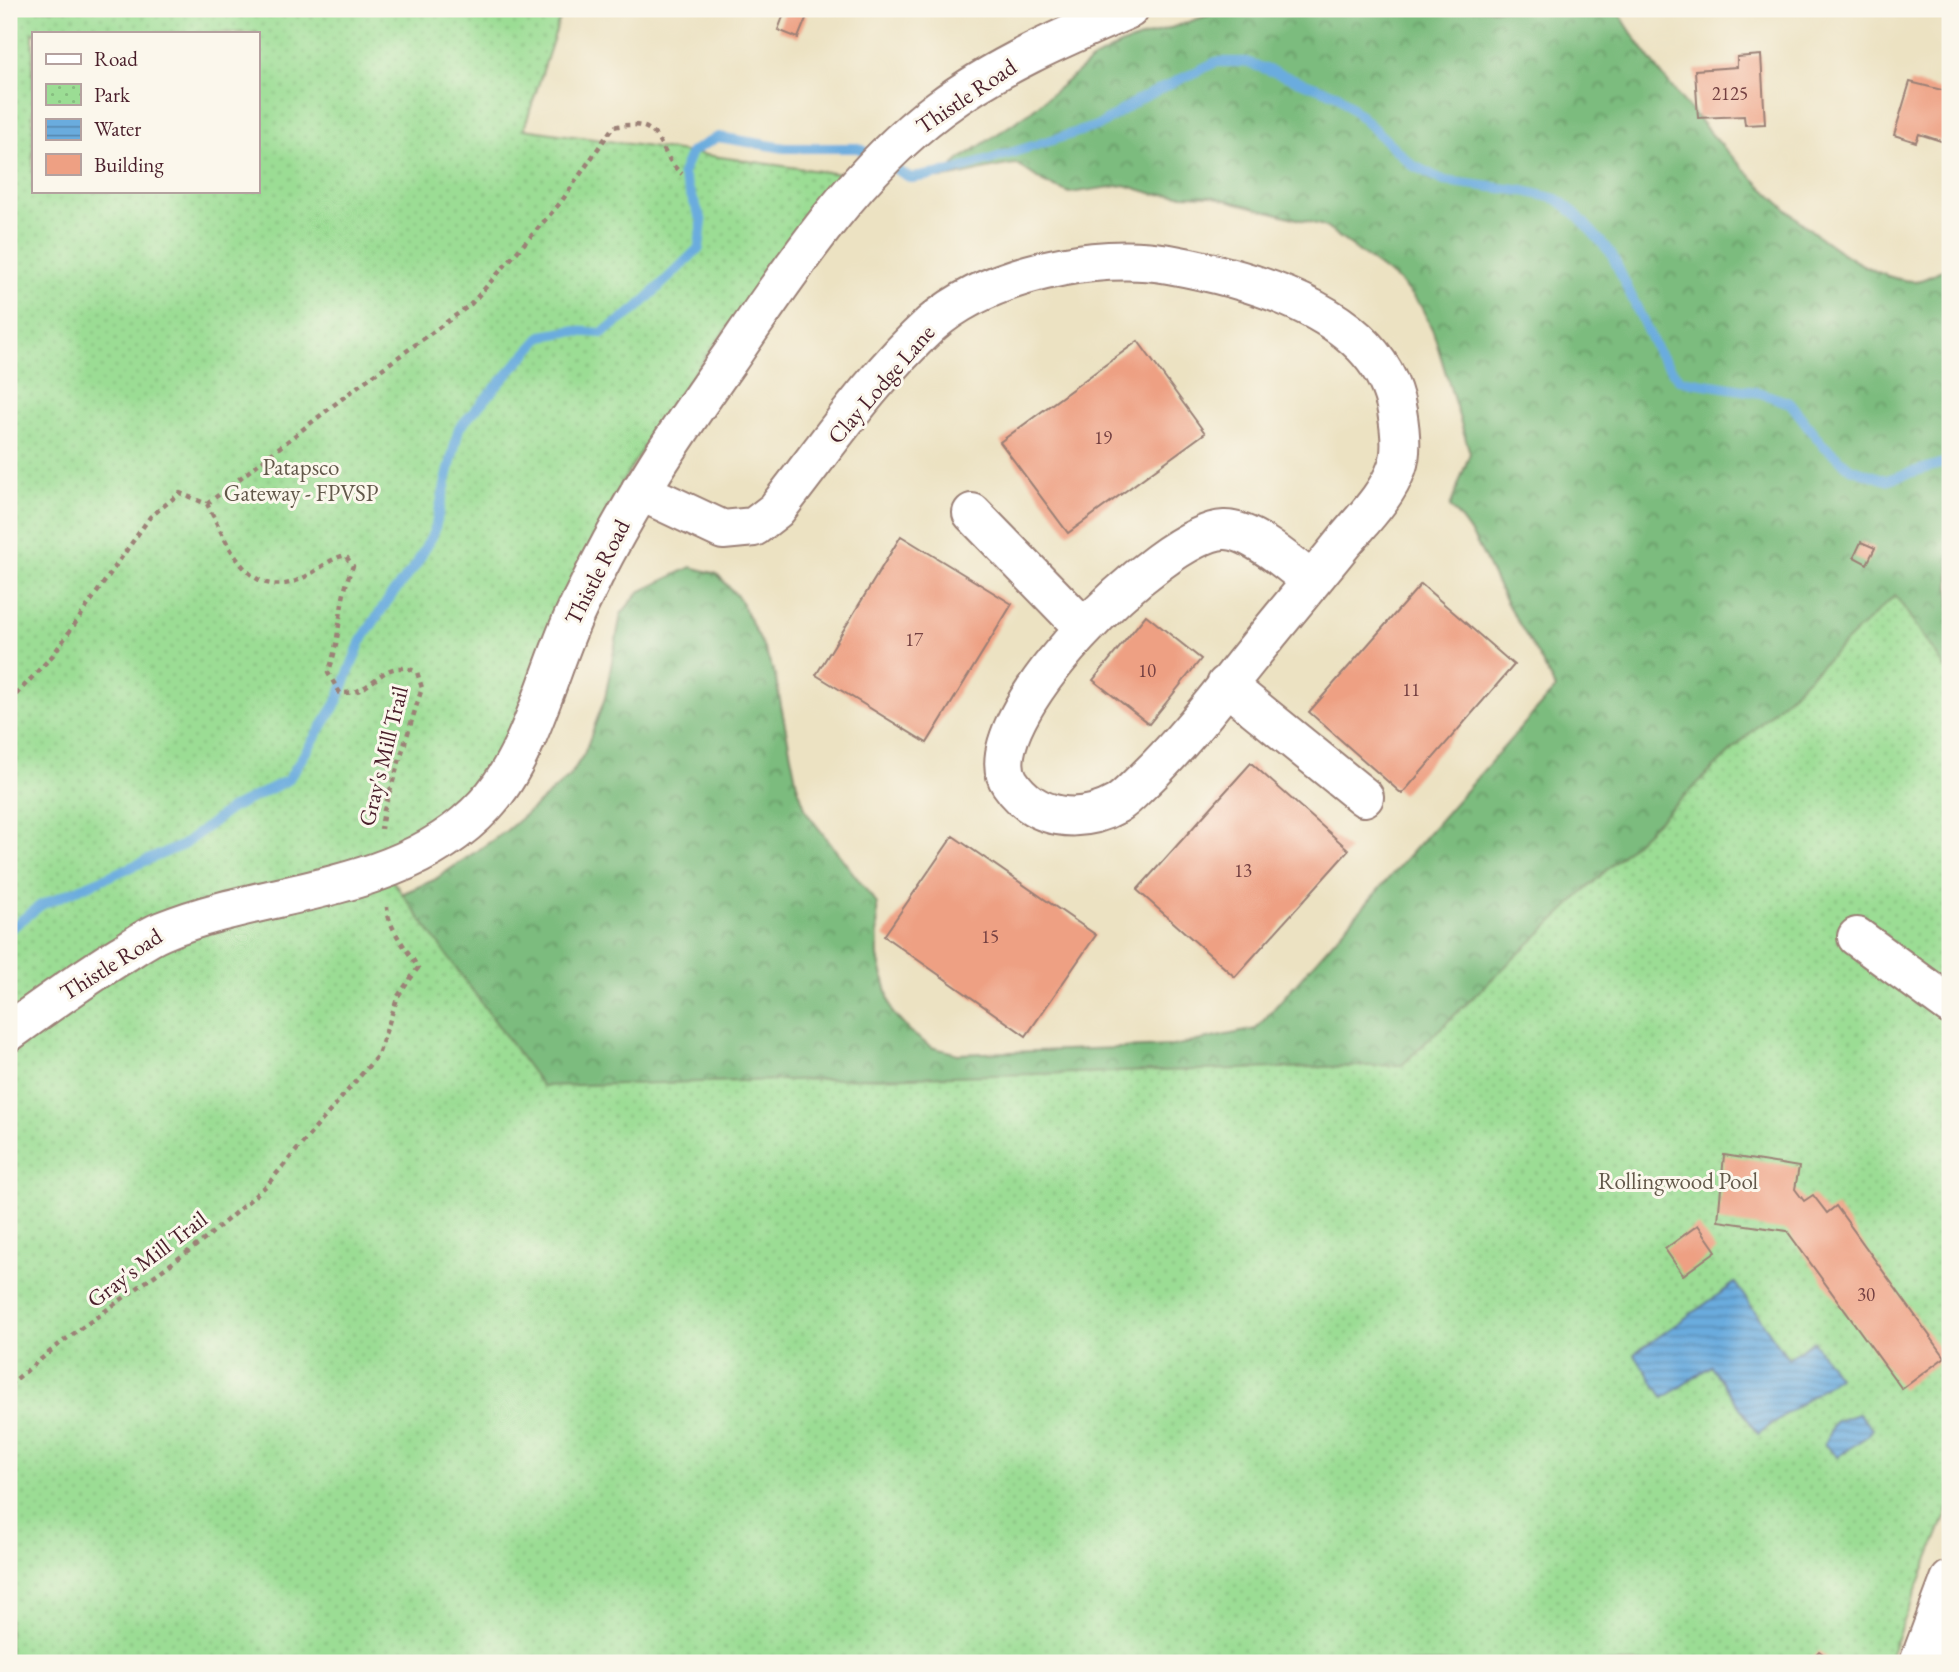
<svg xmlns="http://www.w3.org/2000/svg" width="1959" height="1672" font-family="'EB Garamond',serif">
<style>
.forest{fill:url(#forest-crowns);stroke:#636e54;stroke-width:2}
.park{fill:url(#park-dots);stroke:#727e60;stroke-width:2;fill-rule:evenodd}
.water{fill:url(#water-rules);stroke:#5a6684;stroke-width:2}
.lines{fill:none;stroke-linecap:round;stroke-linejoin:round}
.stream{stroke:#6aacde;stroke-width:10}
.building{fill:#eea083}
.minor-casing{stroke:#9b8076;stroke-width:42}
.path{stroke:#9b8076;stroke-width:4.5;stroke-dasharray:5 5;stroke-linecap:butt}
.minor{stroke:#fff;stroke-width:38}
.labels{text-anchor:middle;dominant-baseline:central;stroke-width:6;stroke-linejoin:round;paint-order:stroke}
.number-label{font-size:19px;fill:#733f41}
.street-label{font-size:23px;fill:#4a1f2b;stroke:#fbf7ec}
.park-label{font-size:23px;fill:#62584a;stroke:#fbf7ec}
</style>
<defs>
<pattern id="forest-crowns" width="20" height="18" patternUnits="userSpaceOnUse" patternTransform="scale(1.75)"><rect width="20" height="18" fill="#7cbc7e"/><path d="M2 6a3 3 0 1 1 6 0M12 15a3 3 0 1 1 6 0" fill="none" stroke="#689867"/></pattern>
<pattern id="park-dots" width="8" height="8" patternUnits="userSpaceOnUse" patternTransform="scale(1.75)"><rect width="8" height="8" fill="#9bdd94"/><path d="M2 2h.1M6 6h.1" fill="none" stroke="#87bd80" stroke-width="1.8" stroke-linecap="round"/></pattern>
<pattern id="water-rules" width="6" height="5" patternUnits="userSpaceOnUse" patternTransform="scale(1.75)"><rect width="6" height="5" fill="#6aacde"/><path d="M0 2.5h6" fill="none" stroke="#598bb4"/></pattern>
</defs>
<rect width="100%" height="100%" fill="#fbf7ec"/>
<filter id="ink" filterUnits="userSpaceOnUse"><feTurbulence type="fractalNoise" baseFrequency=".0143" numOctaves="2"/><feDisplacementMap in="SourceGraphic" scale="14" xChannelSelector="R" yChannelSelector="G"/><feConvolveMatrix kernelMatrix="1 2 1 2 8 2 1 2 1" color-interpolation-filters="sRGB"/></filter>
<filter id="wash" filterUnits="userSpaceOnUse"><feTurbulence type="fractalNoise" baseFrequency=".00686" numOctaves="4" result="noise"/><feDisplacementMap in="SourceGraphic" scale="28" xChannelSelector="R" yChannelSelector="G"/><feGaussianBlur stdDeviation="1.57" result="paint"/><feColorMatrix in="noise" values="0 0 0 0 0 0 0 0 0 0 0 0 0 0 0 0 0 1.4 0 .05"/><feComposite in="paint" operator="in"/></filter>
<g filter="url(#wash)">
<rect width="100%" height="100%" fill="#ece2c2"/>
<path class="forest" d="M1227,9H1617C1658,83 1823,278 1913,281C1925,281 1941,271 1950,263V798L1488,1034L9,1663V1062L434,880L506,831L569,777L584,754L605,698L621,614L639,592L691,567L717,574L739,598L764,648L775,675L797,785L807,813L877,904L878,957L892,1012L909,1031L931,1047L958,1054L1173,1046L1256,1029L1555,689C1543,660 1526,636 1510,609C1488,571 1481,539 1450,507L1470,453L1433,331L1421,306L1400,282L1324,226L1211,196L1154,194L1125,185L1070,193L1045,183L1017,164C990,166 967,176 940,178L959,160L1030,112L1092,60L1120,45Z"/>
<path class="park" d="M9,9H563L524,129L847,175C768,275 686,374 622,483C564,581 524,763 433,830C417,841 393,847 374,855L542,1086L1402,1065L1895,595L1950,675V1505L1887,1663H9ZM33,33H257V191H33Z"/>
<path class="water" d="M1735,1283L1788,1358L1813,1341L1838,1377L1758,1434L1711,1366L1664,1398L1634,1354Z
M1859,1414L1872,1429L1866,1437L1837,1457L1824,1444L1835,1421Z"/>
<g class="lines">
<path class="stream" d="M888,165L911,178L950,172L1100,125L1138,100L1216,62H1246L1338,95L1412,165L1444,181L1524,191L1557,199L1576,214L1611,253L1658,353L1680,380L1761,393L1790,403L1822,444L1850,468L1886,480L1950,461
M9,930L41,905L183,845L230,809L288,780L336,704L361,641L390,597L416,565L434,532L459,428L542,336L571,331L602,333L635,310L699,248L702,221L682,174L691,152L718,137L785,148H858L874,157"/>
</g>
<g id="blocks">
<path class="building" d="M786,9L807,16L798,38L778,30Z
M1761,55L1765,124L1745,125L1744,116L1698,118L1695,70L1737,67V57Z
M1910,82L1950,92V144L1919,134L1916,142L1894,135Z
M1138,341L1205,433L1068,533L1000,442Z
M901,536L1012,604L927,743L816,675Z
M1861,542L1875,548L1867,564L1854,557Z
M1421,584L1514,665L1402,794L1309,712Z
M1146,615L1201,659L1149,724L1093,680Z
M1251,763L1349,850L1235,977L1137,890Z
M953,836L1096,935L1026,1036L884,936Z
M1724,1155L1799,1167L1795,1189L1804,1201L1813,1195L1827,1213L1836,1206L1945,1357L1902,1389L1787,1231L1718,1221Z
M1698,1225L1716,1251L1683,1275L1665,1249Z
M1819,1651L1834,1663H1808Z"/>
</g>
</g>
<g filter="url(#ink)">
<use href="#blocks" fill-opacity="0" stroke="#9b8076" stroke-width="2"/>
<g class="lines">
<defs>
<path id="minor" d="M640,491L723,530L754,527L776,510C825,448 872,378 931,324C988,274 1096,251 1169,264C1253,279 1381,314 1397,411C1400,428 1403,451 1397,467C1387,496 1362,520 1343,543C1318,574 1292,605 1266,637C1227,684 1190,736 1145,779C1136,787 1127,798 1117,804C1080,825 1035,820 1010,783C969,724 1162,532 1224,530C1251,529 1291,565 1311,581
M972,513L1083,627
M1226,685L1364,797
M1857,937L1950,1005
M9,1032C46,1005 82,979 121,955C134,947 147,937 162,931C268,887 402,895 485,805C527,761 546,681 570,625C577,608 586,592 594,575C634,496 678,431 729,359C788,273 854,172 939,109C996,66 1064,37 1129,9
M1919,1663L1950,1580"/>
</defs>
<use href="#minor" class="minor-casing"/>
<path class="path" d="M207,504L357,387L470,305L561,202L613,127C667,116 654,151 682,174
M9,702L53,655L150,517L180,493L207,504C226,539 246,600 296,581C315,574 326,560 345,555L353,566C337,600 342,638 328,673L340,693C345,693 352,693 357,691C377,684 387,658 417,672L422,688L384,810L381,829
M9,1385L62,1342L204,1240L266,1186L378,1055L398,996L418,968C407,948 388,929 387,907"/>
<use href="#minor" class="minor"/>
</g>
</g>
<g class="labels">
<g class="number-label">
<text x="1730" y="93">2125</text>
<text x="1103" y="437">19</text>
<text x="914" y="639">17</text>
<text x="1147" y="670">10</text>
<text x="1411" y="689">11</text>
<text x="1243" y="870">13</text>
<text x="990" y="936">15</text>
<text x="1866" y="1294">30</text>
</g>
<g class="street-label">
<text transform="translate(966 96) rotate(-34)">Thistle Road</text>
<text transform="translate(881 384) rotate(-49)">Clay Lodge Lane</text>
<text transform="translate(597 572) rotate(-63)">Thistle Road</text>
<text transform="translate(383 756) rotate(-76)">Gray's Mill Trail</text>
<text transform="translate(111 964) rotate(-32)">Thistle Road</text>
<text transform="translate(147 1259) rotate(-37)">Gray's Mill Trail</text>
</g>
<g class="park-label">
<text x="301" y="467">Patapsco<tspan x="301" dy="26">Gateway - FPVSP</tspan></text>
<text x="1678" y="1181">Rollingwood Pool</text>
</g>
</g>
<rect width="1959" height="1672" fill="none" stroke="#fbf7ec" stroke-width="35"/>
<rect x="32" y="32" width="228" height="161" fill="#fbf7ec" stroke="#b4a19f" stroke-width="2"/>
<rect x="46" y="54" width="35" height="10" fill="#ffffff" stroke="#b4a19f" stroke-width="2"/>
<text x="94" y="66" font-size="21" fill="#4a1f2b">Road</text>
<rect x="46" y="84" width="35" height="21" fill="url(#park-dots)" stroke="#b4a19f" stroke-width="2"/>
<text x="94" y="102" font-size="21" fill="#4a1f2b">Park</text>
<rect x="46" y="119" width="35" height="21" fill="url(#water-rules)" stroke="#b4a19f" stroke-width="2"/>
<text x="94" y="136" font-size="21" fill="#4a1f2b">Water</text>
<rect x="46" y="154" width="35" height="21" fill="#eea083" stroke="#b4a19f" stroke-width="2"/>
<text x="94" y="172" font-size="21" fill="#4a1f2b">Building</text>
</svg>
